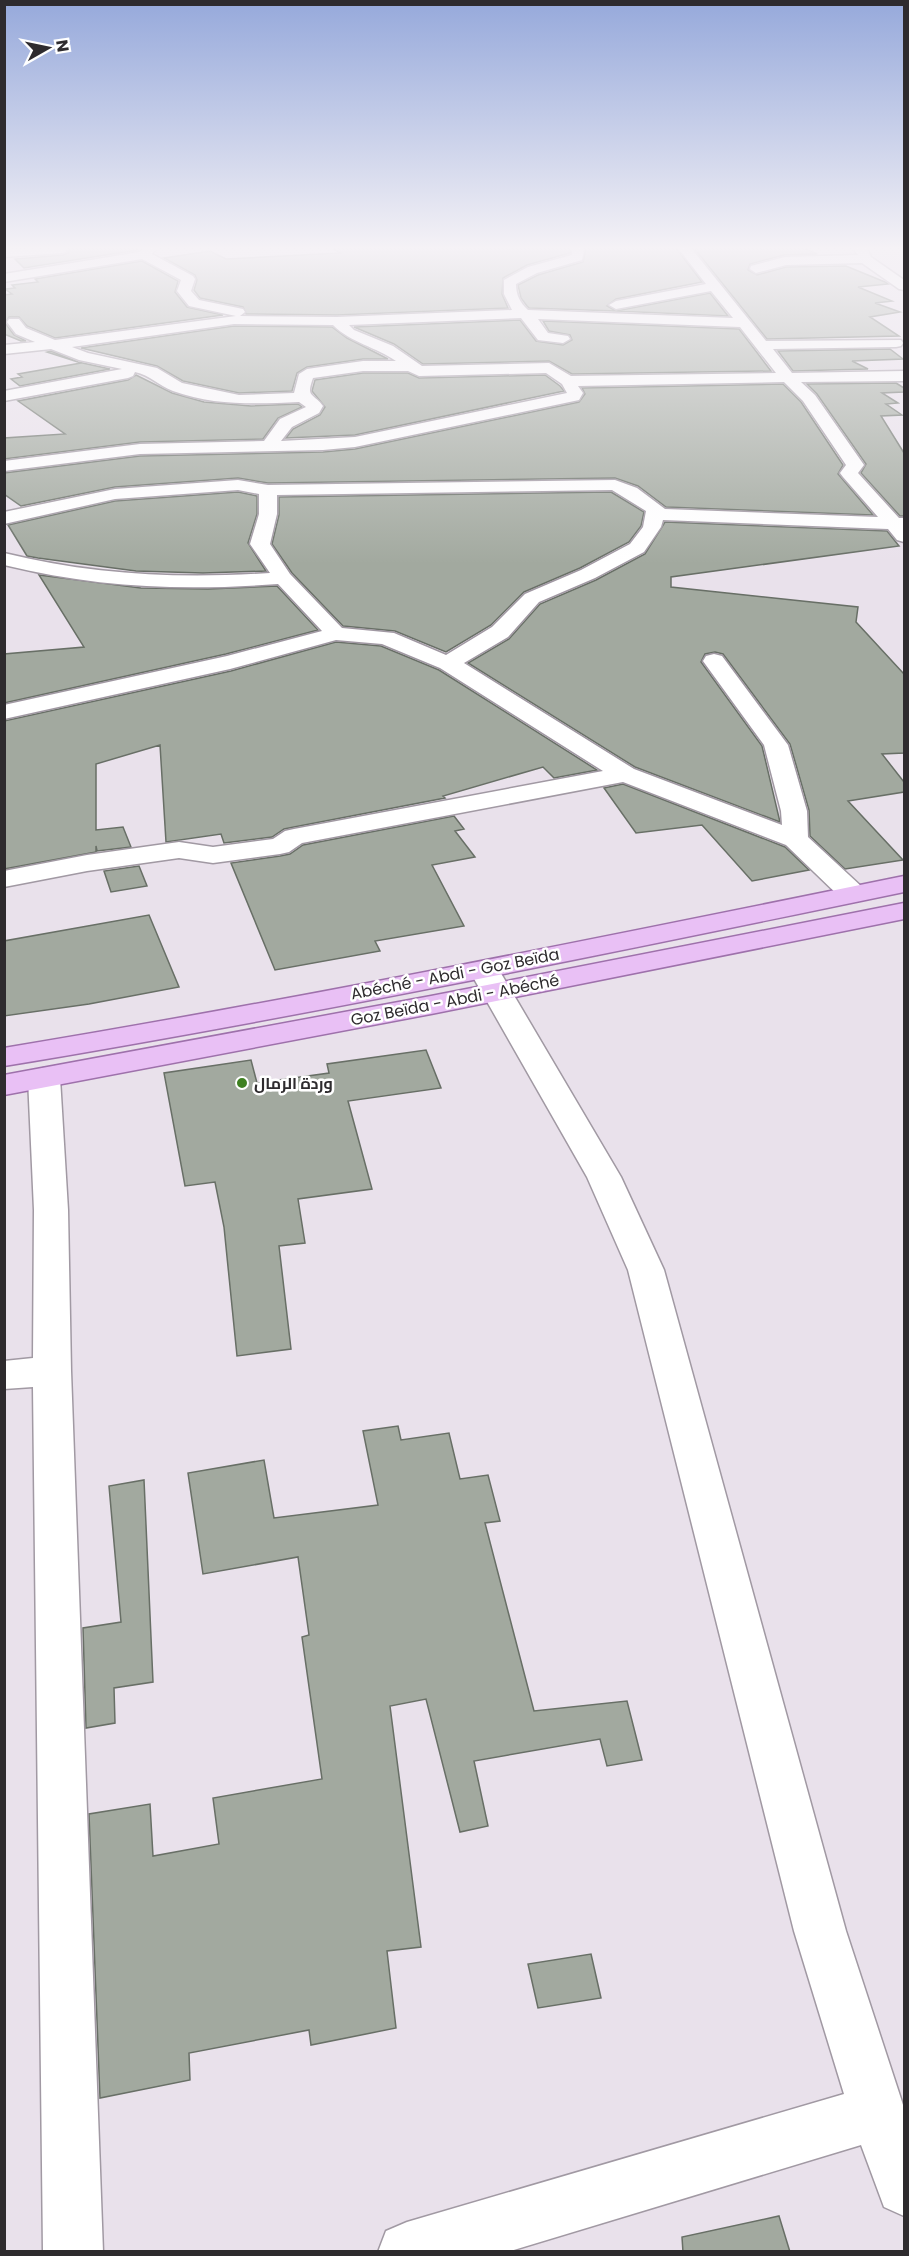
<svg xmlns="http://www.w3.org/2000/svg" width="909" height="2256" font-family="Poppins,Cairo,sans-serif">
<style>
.building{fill:#a2a99f;stroke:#686f66;stroke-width:1.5}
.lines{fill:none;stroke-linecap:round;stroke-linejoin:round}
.minor-casing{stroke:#a199a3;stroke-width:3}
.major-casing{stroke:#9e71ab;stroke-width:3}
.minor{fill:#fff;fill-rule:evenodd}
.major{fill:#e9c0f5;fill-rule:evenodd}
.poi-dot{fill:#3e8021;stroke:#fff;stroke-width:2}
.labels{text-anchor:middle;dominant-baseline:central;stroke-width:5;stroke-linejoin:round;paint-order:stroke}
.street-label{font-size:16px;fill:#2e2b2e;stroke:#fff}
.poi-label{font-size:16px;font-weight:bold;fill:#2e2b2e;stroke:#fff;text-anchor:start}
</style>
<rect width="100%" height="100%" fill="#e9e1eb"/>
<path class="building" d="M70,248H137V250L24,268L15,259L63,255L68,253Z
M332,248H570V253L527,265L503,278L502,294L508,308L337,315L246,314L243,307L200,298L194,290L197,280L195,275L164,258L210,251L226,259L340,253Z
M586,248H676L702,282L616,299L607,306L616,311L529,308L527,306L521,298L518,285L538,275L583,262Z
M694,248H803L817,254L784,255L750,264L748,270L757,275L786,267L846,266L885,282L888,284L858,287L892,301L875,303L900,312L870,317L899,336L767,339Z
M142,261L178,281L175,292L187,307L223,315L55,338L27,326L19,317H9L5,323L14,335L26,341H21L4,334V295L12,294L5,289L15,288L12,285L38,282L35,279Z
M710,293L728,316L616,311Z
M520,320L536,341L563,345L572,340L570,335L549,331L543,321L739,329L771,371L572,374L549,361L423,364L394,344L354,327Z
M234,326L332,327L347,338L388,359H363L307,367L297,373L292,391L239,393L183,381L157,366L81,348Z
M890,349L903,359L852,361L868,369L793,371L778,351Z
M51,351L78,362L110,369L20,386L11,379L22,377L18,374L81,363L47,352Z
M363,373H408L419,378L545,375L560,386L564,391L355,435L286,438L293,429L320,415L325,407L312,391L315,380Z
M136,375L172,393L204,402L251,406L298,404L302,407L278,418L263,439L140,442L4,459V438L65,434L18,401L128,380Z
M896,383L904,388V392L882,393L898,403L886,404L902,415L881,416L904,453V516H900L861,473L866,464L817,394L807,384Z
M783,384L801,402L843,465L838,474L873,515L666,507L638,486L615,478L268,483L238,478L115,487L21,506L4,494V473L140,456L323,452L355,449L579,402L585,394L582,388Z
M238,492L257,496V514L248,543L266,571L203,573L136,571L38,558L27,556L8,525L115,501Z
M611,492L644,512L641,526L629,542L580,568L524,592L491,625L446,652L395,631L343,626L292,573L272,544L279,515V497Z
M665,522L887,531L899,546L671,577V587L858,607L856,622L904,674V753L882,754L904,782V792L848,801L903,860L845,869L810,836L809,810L790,744L723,654L715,652L705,654L701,662L762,746L780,822L635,767L468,663L509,639L540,604L596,580L645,554Z
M39,575L141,588L208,589L277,586L318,630L226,654L4,703V654L84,647Z
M336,642L381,646L439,670L597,770L554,778L543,767L443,796L445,798L294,827L284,829L272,837L224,843L221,834L166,842L160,745L96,764V830L123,827L131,847L97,851L96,846V852L4,869V721L231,671Z
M623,784L785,847L809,870L752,881L702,825L636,833L604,788Z
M454,816L464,829L455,831L475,857L432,865L464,926L375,941L380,951L275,970L231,863L280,856L290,854L303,845Z
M139,866L147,886L111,892L104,871Z
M149,915L179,987L89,1004L4,1016V941Z
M426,1050L441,1088L348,1101L372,1189L298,1199L305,1243L279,1246L291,1349L237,1356L224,1227L215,1182L185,1186L164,1073L251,1060L257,1083L329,1073L327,1064Z
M398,1426L401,1440L449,1433L460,1479L488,1475L500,1521L485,1523L534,1711L627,1701L642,1760L607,1766L600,1739L474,1761L488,1826L460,1832L426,1699L390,1706L421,1947L387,1951L396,2028L311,2045L309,2030L189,2053L190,2080L100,2098L89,1814L150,1804L153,1856L219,1844L213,1798L322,1779L302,1637L309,1635L298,1557L203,1574L188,1473L264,1460L274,1518L378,1505L363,1431Z
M144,1480L153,1682L114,1688L115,1723L86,1728L83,1628L121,1622L109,1486Z
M591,1954L601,1998L538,2008L528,1964Z
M779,2216L790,2252H683L682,2237Z"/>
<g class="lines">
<defs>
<path id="minor" d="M68,248L66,252L62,253L4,257V249Z
M144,248H157L152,254L193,276L195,279L191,291L199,300L243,309L245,312L240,316L337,317L512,310L504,294V280L528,267L572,255V248H584L582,260L537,273L516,284C516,295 520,303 528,310L733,318L711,291L616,309L609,305L616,301L706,284L678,248H691L766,341L901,340L903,343L901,346L896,347L773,349L792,373L904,371V381L801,382L815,395L864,465L858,473L899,518H904V542L897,540L888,529L663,520L661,527L644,552L595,578L539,602L508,637L464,663L634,769L782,825L781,811L764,745L703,661L706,656L714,654L722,656L788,745L807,811L808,837L862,887L866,893L862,899L852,901L842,899L786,845L623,782L302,843L289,852L280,854L213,863L179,858L87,871L4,887V871L87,855L179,842L213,847L273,839L285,831L294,829L603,771L440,668L382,644L336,640L230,669L4,719V705L227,656L322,631L278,584C183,591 98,588 4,565V553C93,575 179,579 270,573L250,544L259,514V494L238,490L115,499L4,524V512L115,489L238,480L268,485L615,480L637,488L665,509L878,517L843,477L840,473L846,465L803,401L784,382L578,386L583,393L579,400L355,447L323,450L140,454L4,471V461L140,444L264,441L280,419L306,407L299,402C257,404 214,406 173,391C159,386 150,375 135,372L133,376L128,378L4,401V391L122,369L79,360L51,349L4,354V345L35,342L16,334L7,322L9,319H19L26,328L55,340L236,316L189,306L177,291L181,280L142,259L4,282V274L140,252ZM521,318L538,340L563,343L570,339L568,336L548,333L538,319L740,327L776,373L571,376L549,363L422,366L393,346L354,330L349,325ZM234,324L333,325C351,343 376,347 396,361H363L307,369L299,374L294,393L239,395L182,383L157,368L88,353L72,347ZM363,371H408L419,376L546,373L562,384L567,393L355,437L281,441L292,427L319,413L323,406C312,392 306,398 313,378ZM612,490L646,511L643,527L630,544L581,570L525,594L492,627L446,655L394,633L342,628L290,574L270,544L277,514V495Z
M853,248H867L871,257L904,280V290L899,289L862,263L786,265L756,273L750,269L751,266L785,257L858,255Z
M484,961L494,964L499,970L621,1177L664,1270L846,1931L904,2108V2216L884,2207L861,2145L507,2252H378L386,2231L407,2222L844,2094L794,1931L628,1270L587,1177L469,970L474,964Z
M44,1068L55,1071L60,1078L68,1210L71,1371L103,2252H43L33,1387L4,1389V1361L33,1358L34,1210L28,1078L33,1071Z"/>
<path id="major" d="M904,876V892C605,954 306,1016 4,1066V1048C306,998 605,937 904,876Z
M904,903V919L431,1014L4,1095V1075L431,996Z"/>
</defs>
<use href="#minor" class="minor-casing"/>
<use href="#major" class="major-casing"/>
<use href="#minor" class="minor"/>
<use href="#major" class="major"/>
</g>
<linearGradient id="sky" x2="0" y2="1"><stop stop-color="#96a9db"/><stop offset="0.44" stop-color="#f5f2f6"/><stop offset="1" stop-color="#f5f2f6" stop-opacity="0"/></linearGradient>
<rect width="909" height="564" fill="url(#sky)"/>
<circle class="poi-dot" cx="242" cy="1083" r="6"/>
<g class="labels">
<g class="street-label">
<text transform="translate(455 974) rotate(-11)">Abéché - Abdi - Goz Beïda</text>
<text transform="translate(455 1000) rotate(-11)">Goz Beïda - Abdi - Abéché</text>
</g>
<g class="poi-label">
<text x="254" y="1083">وردة الرمال</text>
</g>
</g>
<rect width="909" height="2256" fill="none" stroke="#2e2b2e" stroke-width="12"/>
<g transform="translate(48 48) rotate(81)" stroke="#ffffff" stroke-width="4.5" paint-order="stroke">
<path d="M0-4.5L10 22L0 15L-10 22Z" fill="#2e2b2e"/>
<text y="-9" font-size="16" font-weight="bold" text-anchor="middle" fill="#2e2b2e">N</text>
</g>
</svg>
